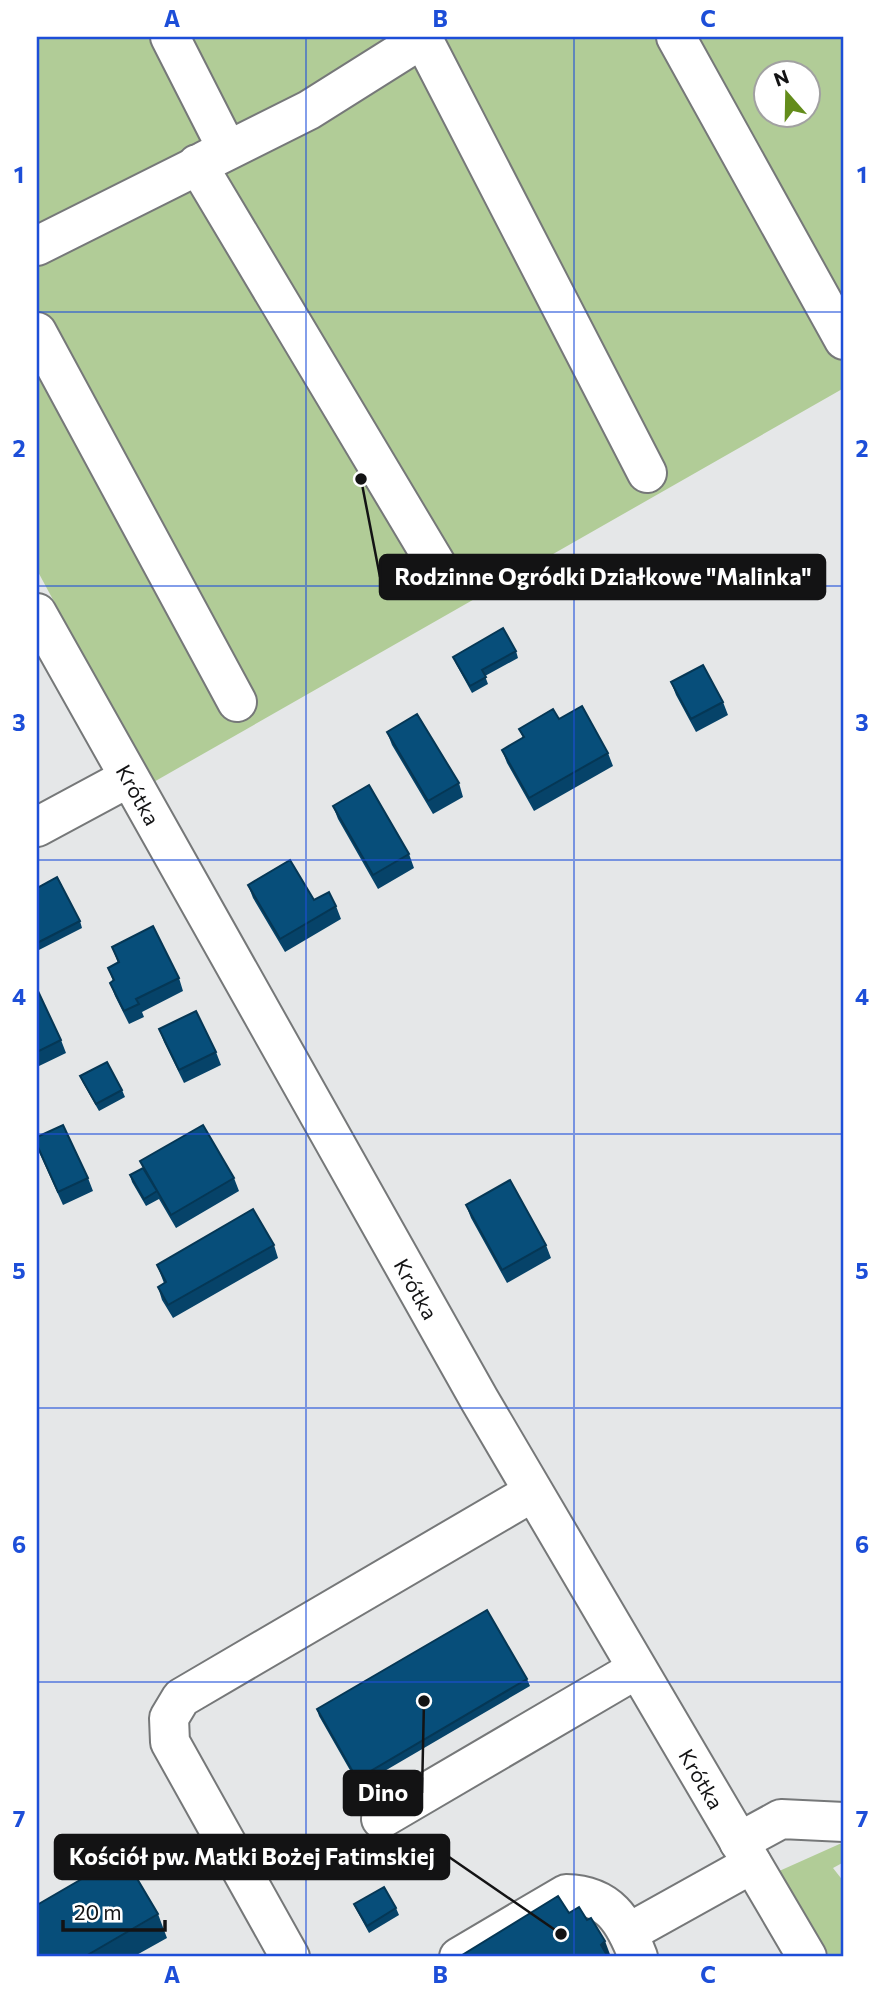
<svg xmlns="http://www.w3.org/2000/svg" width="881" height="1994" font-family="Commissioner,sans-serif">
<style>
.green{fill:#b1cc97;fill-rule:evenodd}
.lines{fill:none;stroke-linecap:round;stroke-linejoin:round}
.minor-casing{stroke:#767879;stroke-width:42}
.minor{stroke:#fff;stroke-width:38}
.wall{fill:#064369}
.shaded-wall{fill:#053755}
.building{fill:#074e7a;stroke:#053755;stroke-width:2}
.grid{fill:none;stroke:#1d4ed8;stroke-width:2;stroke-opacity:0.55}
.labels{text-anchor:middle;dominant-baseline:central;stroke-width:7;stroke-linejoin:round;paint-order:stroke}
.street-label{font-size:21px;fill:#131314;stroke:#fff}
.leader{fill:none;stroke:#131314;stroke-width:2.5}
.callout-dot{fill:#131314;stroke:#fff;stroke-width:2.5}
.callout{fill:#131314;stroke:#131314;stroke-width:2.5}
.callout-label{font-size:23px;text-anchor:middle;font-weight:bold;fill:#fff}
.neatline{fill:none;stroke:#1d4ed8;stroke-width:2.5}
.grid-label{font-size:23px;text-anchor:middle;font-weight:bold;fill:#1d4ed8}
</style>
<rect width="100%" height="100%" fill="#e5e7e8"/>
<path class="green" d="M37,37H844V388L152,783L37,570ZM766,74H808V116H766Z
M844,1842V1862L833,1868L844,1882V1957H830L777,1872Z"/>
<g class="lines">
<defs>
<g id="minor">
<path d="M170,37L227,149L204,161"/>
<path d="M422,37L647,473"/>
<path d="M676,37L844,340"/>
<path d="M197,164L445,579"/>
<path d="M37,246L309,110L425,37"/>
<path d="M37,332L237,702"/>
<path id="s1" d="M37,613L479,1399L807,1957"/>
<path d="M37,827L128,778"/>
<path d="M381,1819L637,1669"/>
<path d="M739,1842L781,1819L844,1822"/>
<path d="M628,1933L752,1864"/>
<path d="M290,1957L170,1742L169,1718L181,1698L533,1492"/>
<path d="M459,1957L566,1894C609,1895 624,1920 638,1957"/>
</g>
</defs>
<use href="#minor" class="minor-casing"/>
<use href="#minor" class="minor"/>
</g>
<path class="wall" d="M516,651L518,658L485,676L488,684L472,693L456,664L453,657Z
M671,682L723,702L728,715L696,732L676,695Z
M559,719L608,753L613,766L534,811L507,763L502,750L523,738L519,729Z
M387,732L459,783L463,797L433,814L392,745Z
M333,806L409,854L414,868L378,889L338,819Z
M248,885L336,906L341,919L285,952L253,898Z
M37,888L80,921L82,928L37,951Z
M112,947L179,978L183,991L142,1012L144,1017L129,1024L115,996L110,983L113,981L108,968L118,963Z
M37,989L61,1040L66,1053L37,1067Z
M159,1029L216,1052L221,1065L184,1083L164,1042Z
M80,1076L122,1090L125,1097L99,1111L83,1083Z
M37,1137L88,1178L93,1191L63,1205L39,1152L37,1147Z
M140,1161L234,1178L239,1191L176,1228L159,1199L146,1206L132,1182L130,1175L143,1168Z
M466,1205L546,1245L551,1258L507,1283L471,1218Z
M274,1245L278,1258L173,1318L162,1300L158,1287L164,1283L157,1265Z
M527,1679L530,1686L359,1786L319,1716L317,1709Z
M354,1905L396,1908L399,1915L369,1933L357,1911Z
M158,1914L167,1938L133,1957H37Z"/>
<path class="shaded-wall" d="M605,1941L611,1957H605L601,1945Z"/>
<path class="building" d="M503,628L516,651L482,670L486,677L470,686L453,657Z
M703,665L723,702L691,719L671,682Z
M582,706L608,753L529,798L502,750L524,737L519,729L553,709L559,719Z
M417,714L459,783L428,801L387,732Z
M369,785L409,854L373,875L333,806Z
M290,860L314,900L329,892L336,906L280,939L248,885Z
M57,877L80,921L37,943V888Z
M153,926L179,978L136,999L139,1004L124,1011L110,983L114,980L108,968L119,962L112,947Z
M37,989L61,1040L37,1052Z
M196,1011L216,1052L179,1070L159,1029Z
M107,1062L122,1090L96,1104L80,1076Z
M63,1125L88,1178L58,1192L37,1145V1137Z
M203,1125L234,1178L171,1215L140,1161Z
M143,1168L157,1191L144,1199L130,1175Z
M510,1180L546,1245L502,1270L466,1205Z
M253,1209L274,1245L168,1305L158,1287L166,1282L157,1265Z
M487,1610L527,1679L357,1779L317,1709Z
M123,1855L158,1914L84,1957H37V1905Z
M384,1887L396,1908L367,1926L354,1904Z
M558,1896L569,1913L579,1907L587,1920L591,1918L605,1941L601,1945L608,1957H459Z"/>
<path class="grid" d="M306,37V1957M574,37V1957M37,312H844M37,586H844M37,860H844M37,1134H844M37,1408H844M37,1682H844"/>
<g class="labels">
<g class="street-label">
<text stroke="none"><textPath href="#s1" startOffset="208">Krótka</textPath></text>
<text stroke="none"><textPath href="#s1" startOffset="775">Krótka</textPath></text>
<text stroke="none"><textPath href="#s1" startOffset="1342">Krótka</textPath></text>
</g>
</g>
<path class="leader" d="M361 479L380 577M424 1701L422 1793M561 1934L449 1857"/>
<g class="callout-dot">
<circle cx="361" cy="479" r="7"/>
<circle cx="424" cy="1701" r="7"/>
<circle cx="561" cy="1934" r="7"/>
</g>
<g class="callout">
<rect x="380" y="555" width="445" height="44" rx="7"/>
<rect x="344" y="1771" width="78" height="44" rx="7"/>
<rect x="55" y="1835" width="394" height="44" rx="7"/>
</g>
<g class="callout-label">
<text x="603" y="585">Rodzinne Ogródki Działkowe "Malinka"</text>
<text x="383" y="1801">Dino</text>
<text x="252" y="1865">Kościół pw. Matki Bożej Fatimskiej</text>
</g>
<rect width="881" height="1994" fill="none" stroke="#ffffff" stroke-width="77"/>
<g transform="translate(787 94) rotate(340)"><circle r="33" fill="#ffffff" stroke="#a1a1a1" stroke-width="2"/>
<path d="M0-5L12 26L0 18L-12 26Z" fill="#638c1b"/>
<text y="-10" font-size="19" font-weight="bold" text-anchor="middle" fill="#131314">N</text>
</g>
<path d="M63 1920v10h102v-10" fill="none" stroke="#131314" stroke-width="3.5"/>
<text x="74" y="1920" font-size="21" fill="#131314" stroke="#ffffff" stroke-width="5" paint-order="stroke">20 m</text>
<rect x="38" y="38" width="804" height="1917" class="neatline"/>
<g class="grid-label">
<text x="172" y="27">A</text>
<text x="440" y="27">B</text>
<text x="708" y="27">C</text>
<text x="19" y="183">1</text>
<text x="862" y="183">1</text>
<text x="19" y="457">2</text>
<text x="862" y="457">2</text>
<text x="19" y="731">3</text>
<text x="862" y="731">3</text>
<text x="19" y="1005">4</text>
<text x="862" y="1005">4</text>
<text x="19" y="1279">5</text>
<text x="862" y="1279">5</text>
<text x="19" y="1553">6</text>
<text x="862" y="1553">6</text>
<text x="19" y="1827">7</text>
<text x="862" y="1827">7</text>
<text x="172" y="1983">A</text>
<text x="440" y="1983">B</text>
<text x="708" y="1983">C</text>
</g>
</svg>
